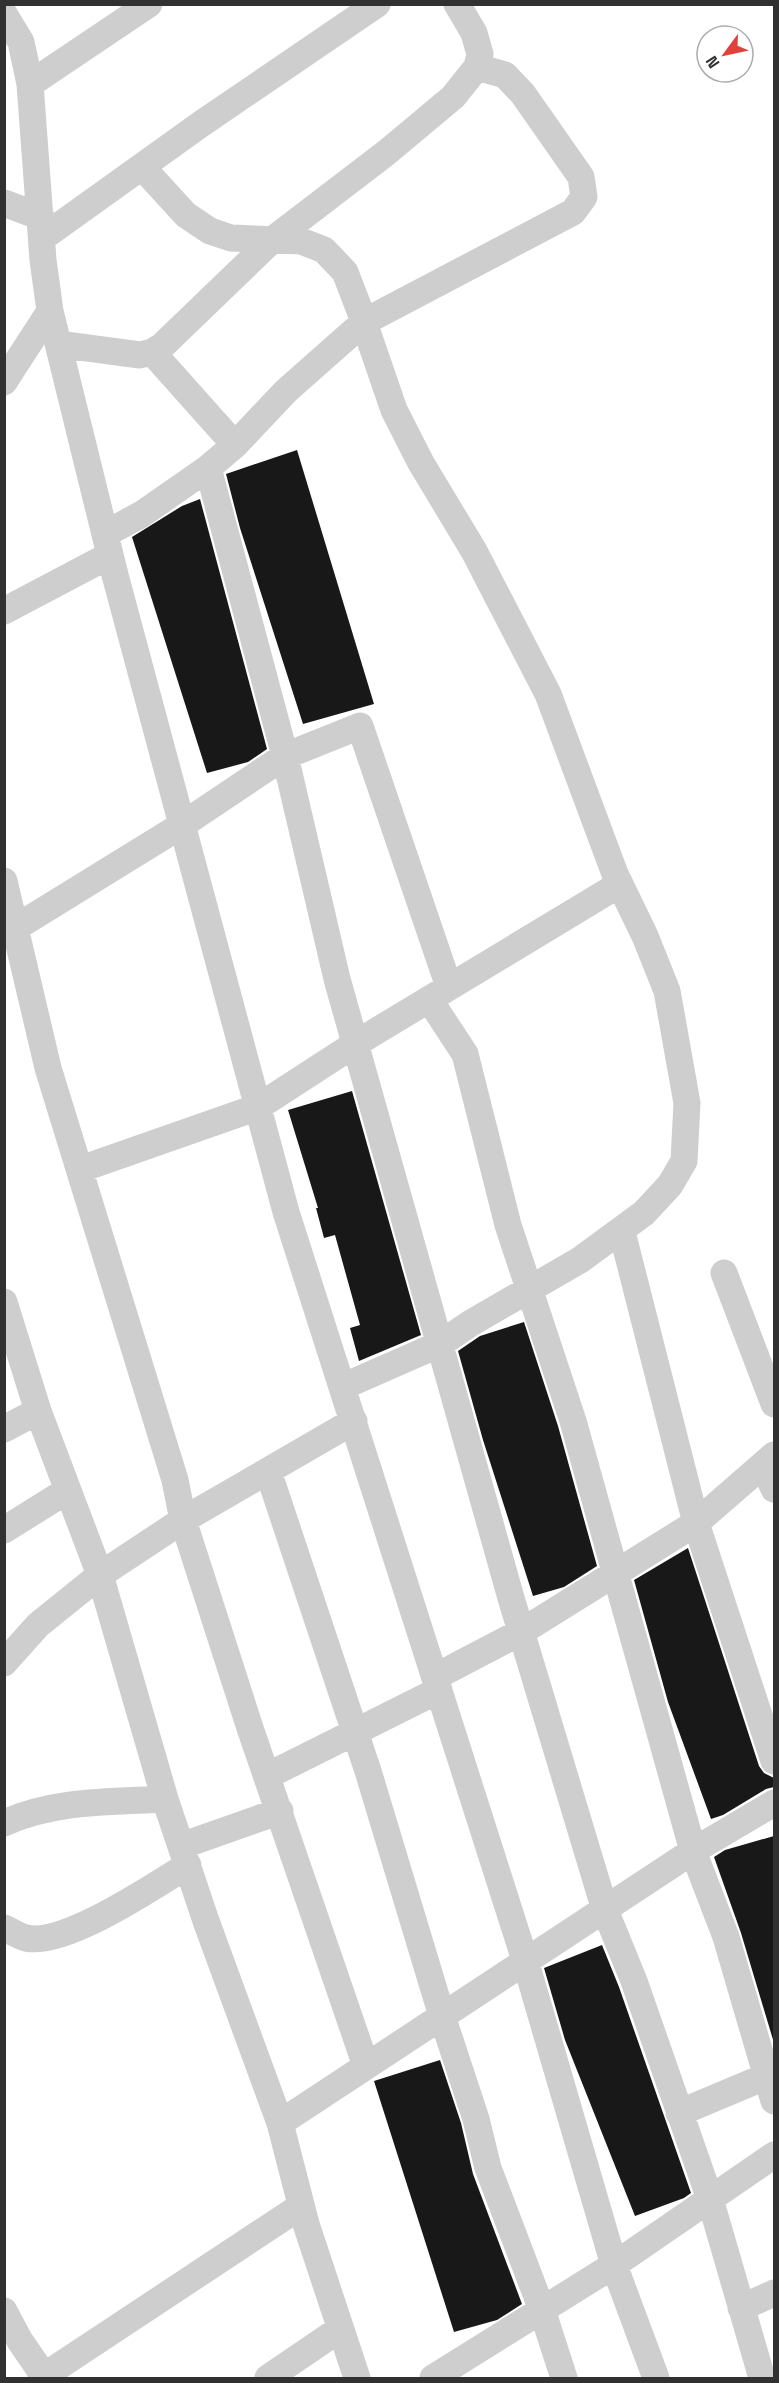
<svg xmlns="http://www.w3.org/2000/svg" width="779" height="2383" font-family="'Space Grotesk',sans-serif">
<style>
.building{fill:#181818}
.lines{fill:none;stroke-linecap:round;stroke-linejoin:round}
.minor{stroke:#cecece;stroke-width:27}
</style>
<rect width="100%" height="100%" fill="#fff"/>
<path class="building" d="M297,450L374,704L303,724L240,528L226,474Z
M200,499L267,749L248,762L207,773L132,537L182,506Z
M352,1091L421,1335L359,1361L350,1328L360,1325L335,1235L324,1238L316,1208H318L288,1110Z
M524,1322L558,1426L597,1566L564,1587L533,1596L483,1440L458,1351L480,1336Z
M688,1548L759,1766L764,1773L774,1778V1787L766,1789L723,1815L711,1819L668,1702L634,1580Z
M774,1836V2043L741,1933L714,1857L725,1850Z
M602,1945L619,1987L691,2193L684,2198L635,2216L565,2040L544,1968Z
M440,2060L461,2123L473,2174L522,2304L497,2320L454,2332L374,2081Z"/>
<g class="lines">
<path class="minor" d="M4,14L21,42L30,84L43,260L50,311L115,575L286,1212L525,1960L614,2265L656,2378
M30,84L149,4
M142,167L186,215L210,231L231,238L301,241L324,250L345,272L360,311L394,410L421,463L474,551L548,694L615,874L645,936L667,991L687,1103L684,1161L670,1185L644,1213L580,1260L471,1323L440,1344L342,1387
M4,203L41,217
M42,238L201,124L377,4
M58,344L140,355L152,352L162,346L271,241L386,153L453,97L477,67L480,54L474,33L457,4
M152,352L235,445
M4,382L50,311
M208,468L285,756L337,979L511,1598L605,1910L634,1981L710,2199L762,2378
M105,534L142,514L208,468L235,445L286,391L364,322L573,212L584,197L581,177L523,94L505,75L477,67
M4,611L110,555
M4,881L48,1068L175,1480L183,1520L250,1728L366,2066
M4,930L15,928L182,825L285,756L360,726L449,987
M429,999L465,1054L508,1225L573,1421L693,1851L726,1937L774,2101
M81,1169L258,1107L355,1044L620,884
M622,1232L696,1523L774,1761
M724,1273L774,1404
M4,1302L38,1411L100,1575L165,1799L206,1921L280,2123L306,2224L357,2378
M4,1429L38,1411
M763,1465L774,1489
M268,1471L368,1771L442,2016L476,2119L488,2168L542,2310L564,2378
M4,1530L68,1490
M4,1663L38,1625L100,1575L183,1520L354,1421
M435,1677L521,1632L696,1523L774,1455
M267,1776L439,1690
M4,1823C54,1800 111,1802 165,1799
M181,1846L280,1811
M4,1928C11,1931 19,1936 26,1938C64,1947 154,1886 188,1865
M679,2113L767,2076
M280,2123L693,1851L774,1803
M741,2308L774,2293
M4,2311L20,2341L44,2376
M41,2378L301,2206
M268,2378L340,2329
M433,2378L614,2265L774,2155"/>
</g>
<rect width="779" height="2383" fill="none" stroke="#313131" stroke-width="12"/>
<g transform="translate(725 54) rotate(237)"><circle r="28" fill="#ffffff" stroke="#adadad" stroke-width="1.5"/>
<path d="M0-4.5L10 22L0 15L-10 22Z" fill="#e0423b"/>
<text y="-9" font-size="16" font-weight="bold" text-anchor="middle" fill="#313131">N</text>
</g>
</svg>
